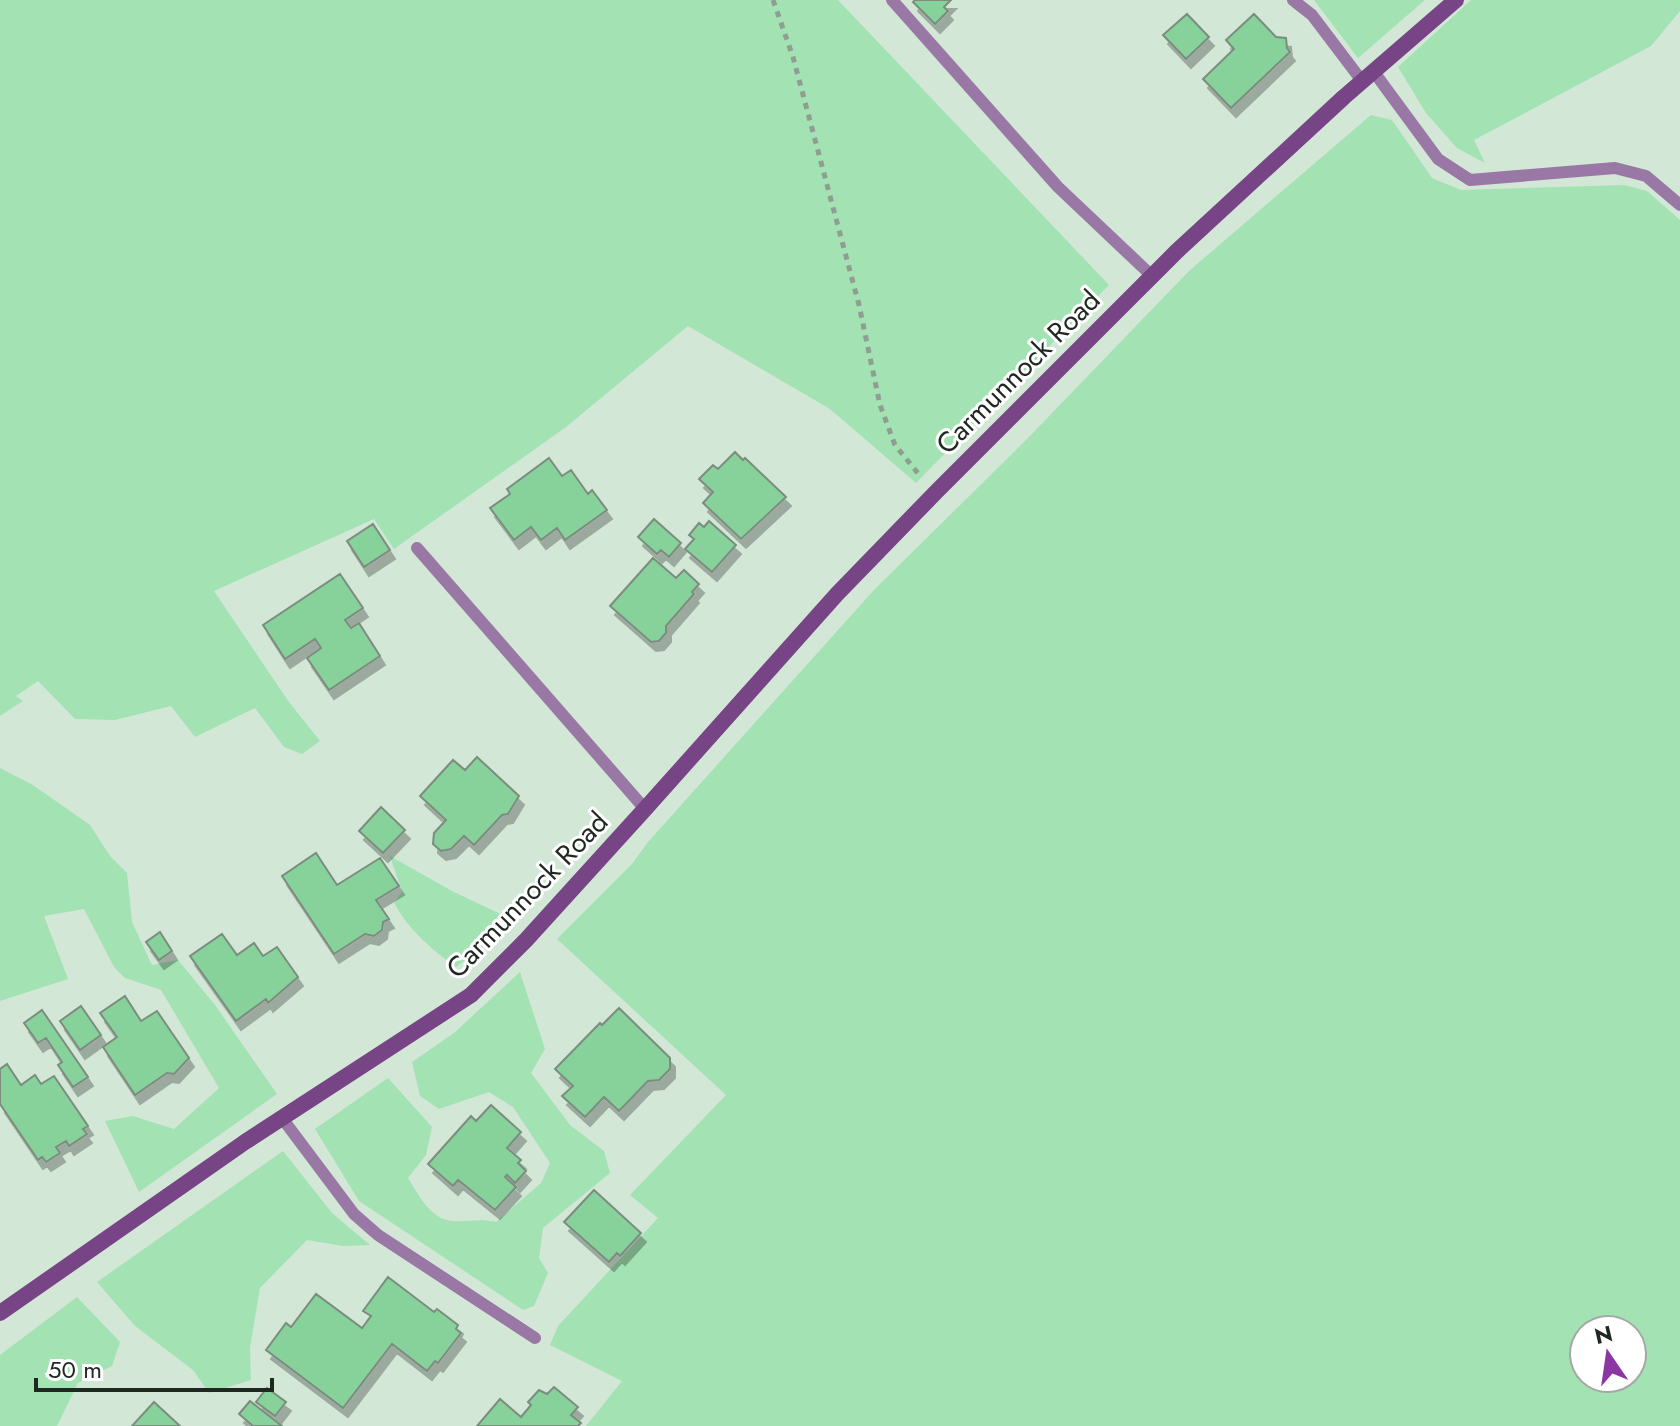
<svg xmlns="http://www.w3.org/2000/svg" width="1680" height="1426" font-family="Jost,sans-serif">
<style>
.green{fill:#a3e2b3;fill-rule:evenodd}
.building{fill:#86d29a;stroke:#7b8d7f;stroke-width:2;filter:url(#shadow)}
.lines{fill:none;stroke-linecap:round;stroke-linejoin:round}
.path{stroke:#8e9e91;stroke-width:5;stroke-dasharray:6 6;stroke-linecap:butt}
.service{stroke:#9a78a5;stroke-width:12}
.secondary{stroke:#774586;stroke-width:16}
.labels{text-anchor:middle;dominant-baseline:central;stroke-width:6;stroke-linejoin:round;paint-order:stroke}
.street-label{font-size:28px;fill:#1f2721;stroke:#fff}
</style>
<defs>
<filter id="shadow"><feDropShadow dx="5" dy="9" stdDeviation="0" flood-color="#0004"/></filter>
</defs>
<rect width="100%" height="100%" fill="#d3e7d7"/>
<path class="green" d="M0,0H838L1109,285L916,483L830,409L688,326L566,427L394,549L374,519L214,591L289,702L320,741L302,754L284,747L255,708L195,737L171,706L115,720L75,719L38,681L16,696L23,701L0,716Z
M1314,0H1425L1358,58Z
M1471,0H1680V11L1651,46L1474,140L1485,163L1457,148L1426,113L1398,67Z
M1371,115L1392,120L1432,178L1461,190L1624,185L1647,191L1680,220V1426H586L622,1381L550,1345L558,1326L658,1218L630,1195L726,1095L557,939L632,864L648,842L873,591L1027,439L1189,271ZM1584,1330H1632V1378H1584Z
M0,768L33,785L90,825L110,856L127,873L132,922L152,965L178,960L215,1005L277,1094L139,1192L105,1121L133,1116L174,1129L219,1088L161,990L125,978L114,967L84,909L44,916L68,979L0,1001Z
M390,856L452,891L515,921L456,967C430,948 410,931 394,903L402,892Z
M520,972L545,1049L531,1073L570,1125L604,1151L610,1173L543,1228L539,1258L548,1273L534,1306L523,1310L359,1201L315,1129L388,1078L432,1127L426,1155L408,1178C418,1194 430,1219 452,1221C467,1222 480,1218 496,1222L541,1183L550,1163L513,1107L489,1092L439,1109L420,1096L412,1062L454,1033Z
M283,1151L332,1213L370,1245L343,1246L307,1240L260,1288L250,1348L251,1380L209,1393L193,1370L135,1326L97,1282Z
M77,1297L120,1342L112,1366L78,1383L57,1426H0V1355Z"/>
<path class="building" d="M915,0H951L944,7L948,11L935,24L913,2Z
M1187,14L1209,37L1186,59L1163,35Z
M1254,14L1276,37L1286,38L1287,48L1290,52L1231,108L1203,79L1234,49L1226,40Z
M735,452L743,460L745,458L786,497L741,539L703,503L713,492L699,479L713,465L718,469Z
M549,458L562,476L571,470L588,494L592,490L607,510L565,540L557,528L541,540L531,527L514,540L490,508L510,494L507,489Z
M654,519L681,543L669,557L661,550L657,554L638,537Z
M709,521L736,545L712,572L685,549L694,539L689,535L699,523L704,527Z
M373,524L390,550L364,567L347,541Z
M653,558L676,578L684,570L699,584L692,592L694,594L666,626V633L659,641L651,642L610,606Z
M340,574L363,608L345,620L351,628L359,623L380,656L329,690L307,658L321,648L315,639L285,659L263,625Z
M477,757L519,796L508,814L502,815L474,845L464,836L451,849L441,851L433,844L434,833L446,820L420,796L453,760L465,770Z
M381,807L405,830L383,853L359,831Z
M316,853L337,885L380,858L399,886L376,900L389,919L383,922L382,930L374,936L365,934L334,954L282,876Z
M160,932L172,951L159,960L146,942Z
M222,934L237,955L254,943L263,956L277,947L298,977L268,1003L266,999L236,1021L190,956Z
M125,996L141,1021L157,1011L189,1058L174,1074L167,1073L135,1095L103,1047L117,1037L100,1013Z
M81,1006L101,1035L80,1050L60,1021Z
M619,1008L670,1058V1069L659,1080L648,1081L619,1111L604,1097L585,1117L562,1096L573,1086L555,1069L600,1023L602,1025Z
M42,1010L88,1077L73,1087L58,1065L62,1062L46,1038L38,1043L24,1023Z
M7,1064L21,1085L35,1075L41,1084L54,1076L88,1126L83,1129L87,1134L69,1146L66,1141L56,1147L60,1153L46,1162L42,1157L38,1160L0,1104V1069Z
M491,1105L521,1132L507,1148L521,1160L518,1163L526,1171L515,1183L507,1175L505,1177L516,1187L495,1210L458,1180L453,1186L428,1164L471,1116L476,1121Z
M594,1190L641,1233L620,1256L617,1253L609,1262L564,1222Z
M388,1277L434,1312L437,1309L458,1325L456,1329L461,1333L438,1363L435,1361L427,1371L392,1344L343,1408L266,1350L286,1323L291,1327L316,1294L362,1328L371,1316L363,1311Z
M554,1387L578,1407L571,1415L581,1423L578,1426H477L500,1399L521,1417L531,1405L528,1402L539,1390L547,1394Z
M267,1388L286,1402L275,1416L256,1402Z
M250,1401L282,1426H253L239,1414Z
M154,1402L180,1426H132Z"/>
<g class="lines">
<path class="path" d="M773,0L793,57L859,305L880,405L895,445L921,477"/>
<path class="service" d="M892,0L1058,187L1152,276
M1293,0L1312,15L1362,81
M1374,72L1438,159L1470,180L1615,168L1646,176L1680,205
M417,548L645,809
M282,1118L354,1214L378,1235L535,1338"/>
<path class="secondary" d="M0,1313L245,1142L471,995L526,940L645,809L837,594L936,492L1176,252L1344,97L1456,0"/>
</g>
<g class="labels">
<g class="street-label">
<text transform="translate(1018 372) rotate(-45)">Carmunnock Road</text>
<text transform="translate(527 895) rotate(-46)">Carmunnock Road</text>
</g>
</g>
<g transform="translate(1608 1354) rotate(347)"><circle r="38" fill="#ffffff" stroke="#a5a9a6" stroke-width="2"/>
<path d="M0-6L14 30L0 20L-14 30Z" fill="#8c36a4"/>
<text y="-12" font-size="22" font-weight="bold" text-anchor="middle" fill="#1f2721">N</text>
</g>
<path d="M36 1378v12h236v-12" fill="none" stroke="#1f2721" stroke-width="4"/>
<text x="48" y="1378" font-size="24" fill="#1f2721" stroke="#ffffff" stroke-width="6" paint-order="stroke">50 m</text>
</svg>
